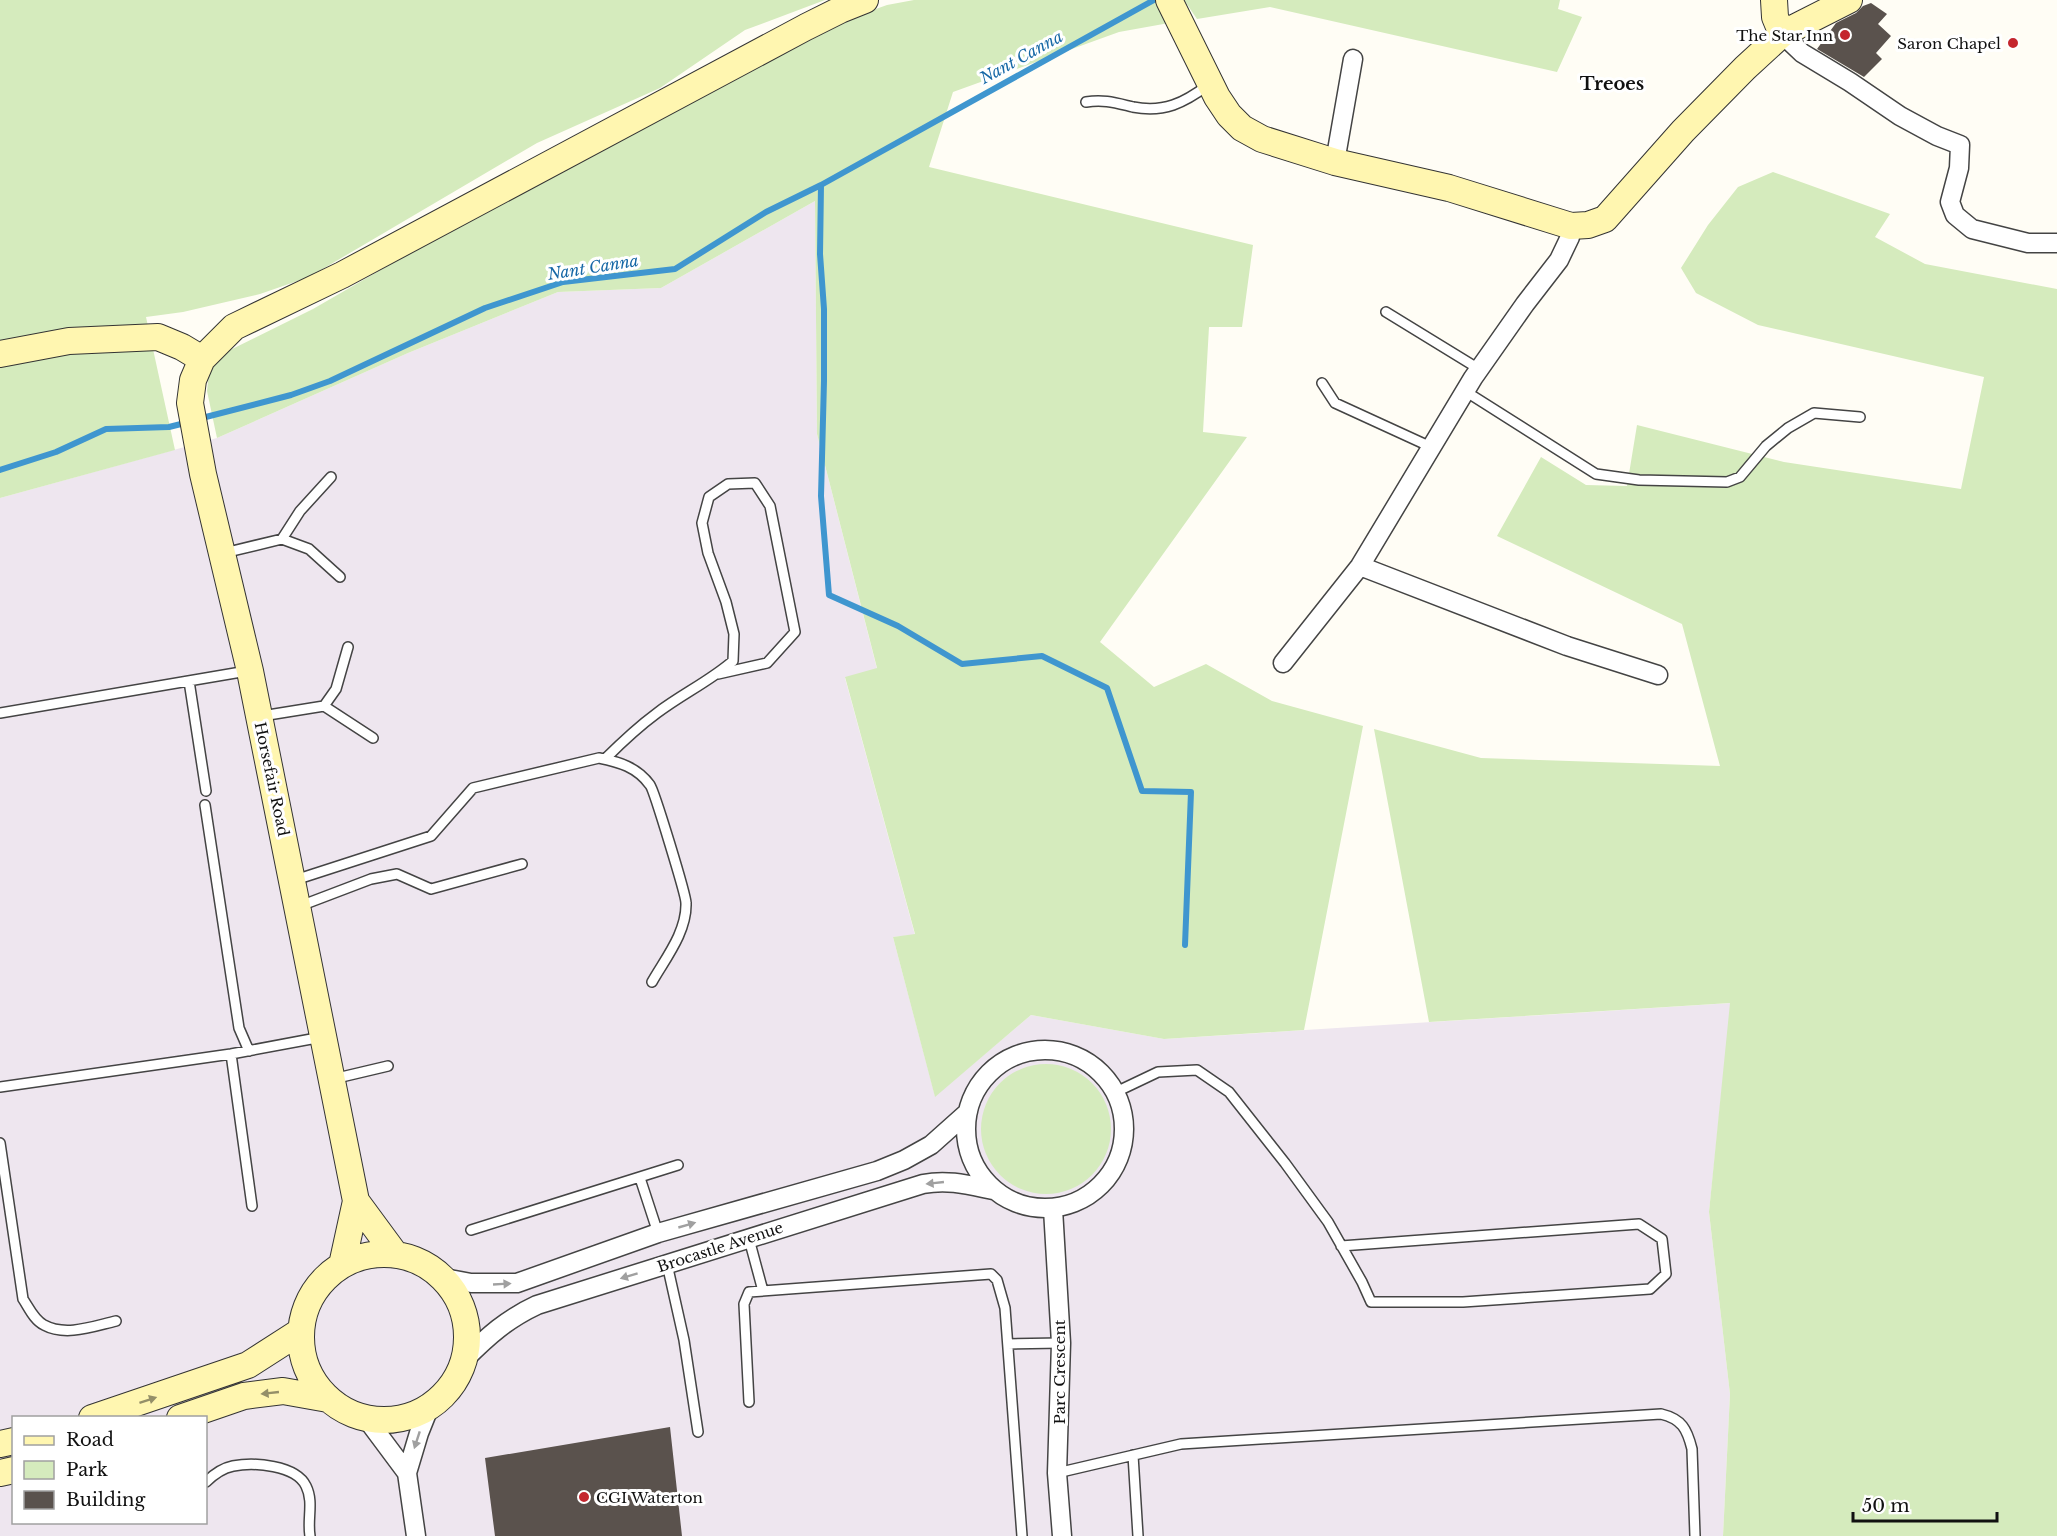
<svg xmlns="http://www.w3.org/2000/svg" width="2057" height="1536" font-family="'Libre Baskerville',serif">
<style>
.industrial{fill:#eee6ef;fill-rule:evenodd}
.green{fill:#d5ebbd}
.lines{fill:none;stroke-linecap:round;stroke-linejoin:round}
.stream{stroke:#3f96cf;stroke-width:6}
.building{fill:#5a524d}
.lane-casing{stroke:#444;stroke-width:12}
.street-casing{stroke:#444;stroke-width:21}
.secondary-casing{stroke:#333;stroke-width:28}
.lane{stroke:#fff;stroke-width:9}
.street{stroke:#fff;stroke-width:18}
.secondary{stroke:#fff6b0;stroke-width:26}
.oneway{fill:#a0a0a0}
.oneway2{fill:#948f68}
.poi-dot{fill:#c4262e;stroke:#fff;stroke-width:2}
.labels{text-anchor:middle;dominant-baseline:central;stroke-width:6;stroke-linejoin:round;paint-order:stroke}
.poi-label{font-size:15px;fill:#111;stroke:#fff;text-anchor:end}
.street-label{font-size:15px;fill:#111;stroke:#fff}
.water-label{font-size:16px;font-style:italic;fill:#1768a6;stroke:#fff}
.quarter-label{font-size:18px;font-weight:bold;fill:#111;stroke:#fff}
</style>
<rect width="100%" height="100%" fill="#fffdf5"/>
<path class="industrial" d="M815,201L817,434L877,669L845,678L915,935L893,937L935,1096L1031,1015L1164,1039L1731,1003L1709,1212L1730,1394L1723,1536H0V498L217,438L408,353L558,292L661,288ZM14,1418H206V1522H14Z"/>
<path class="green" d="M0,0H825L745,30L660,88L537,143L309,277L260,294L183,312L146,317L175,450L0,498Z
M914,0H1155L1169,23L1119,32L953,92L929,167L1253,245L1242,327H1209L1203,432L1247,437L1100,642L1154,687L1206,664L1272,701L1363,726L1304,1030L1164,1039L1031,1015L935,1097L893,937L915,934L845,677L877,668L817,434L815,201L661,288L558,292L408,353L217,438L207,391L209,372L218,356L313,309L474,216L834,24L887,5Z
M1184,0H1560L1558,9L1582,17L1557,72L1270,7L1197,19Z
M1773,172L1890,214L1875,237L1925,264L2057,289V1536H1723L1730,1394L1709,1212L1730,1003L1429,1022L1374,729L1481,758L1720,766L1682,624L1497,536L1541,457L1586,485L1627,486L1637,425L1784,462L1961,489L1984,377L1758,325L1696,293L1681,268L1708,225L1738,187Z
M981 1129a65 65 0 1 1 130 0a65 65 0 1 1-130 0Z"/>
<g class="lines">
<path class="stream" d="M821,185L820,254L824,309V381L821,496L829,595L898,626L962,664L1042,656L1107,688L1142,791L1191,792L1185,945
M198,419L291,395L330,381L485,308L563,282L675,269L766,212L821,185L1154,0
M0,470L56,452L106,429L169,427L189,422"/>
</g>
<path class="building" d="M1871,3L1887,14L1878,24L1891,36L1876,53L1882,59L1864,77L1817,49L1836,23L1856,13L1863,6Z
M670,1427L682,1536H495L485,1458Z"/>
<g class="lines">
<defs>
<path id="lane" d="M1086,102C1104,99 1116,103 1133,107C1164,113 1184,103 1208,85
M1386,312L1479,369
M1322,383L1335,403L1431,447
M1465,391L1596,474L1639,480L1727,482L1740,477L1766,446L1788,428L1814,413L1860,417
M282,539L300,511L331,477
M224,553L282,539L309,549L340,577
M189,681L206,791
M324,706L336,689L348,647
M0,713L247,671
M262,716L324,706L373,738
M605,759C622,742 638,727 657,713C682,694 710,681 733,661L734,634L726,602L708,553L702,523L709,497L728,484L755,483L770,506L795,632L767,663L718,674
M205,805L239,1028L249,1051
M295,880L431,836L473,788L599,758C619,762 637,767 650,785C654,790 686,895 686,903C687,932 665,959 652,982
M300,906L371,879L397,874L431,889L522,864
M231,1054L252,1206
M333,1079L388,1066
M0,1087L231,1054L322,1037
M1116,1092L1158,1072L1197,1070L1229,1092L1285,1163L1328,1222L1362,1282L1371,1302H1463L1650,1289L1666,1274L1662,1239L1639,1224L1341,1246
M0,1143L23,1299C29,1308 34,1320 44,1325C66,1337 94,1326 116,1321
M640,1178L658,1233
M471,1230L678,1165
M749,1239L763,1291
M667,1264L684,1340L698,1432
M1008,1344L1061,1343
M749,1402L744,1304L749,1292L991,1274L997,1280L1005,1308L1022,1536
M1133,1455L1138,1536
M1057,1473L1181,1444L1661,1414C1682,1419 1687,1429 1692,1449L1695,1536
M206,1482C213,1475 223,1468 233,1466C254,1462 296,1465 306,1486C314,1502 307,1519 310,1536"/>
<path id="street" d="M1782,34L1802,53L1850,82L1900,116L1937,136L1960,145L1959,168L1950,202L1955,215L1972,229L2028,243H2057
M1335,162L1353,59
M1360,566L1567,646L1658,675
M1283,663L1360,566L1473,378L1525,304L1559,260L1570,237L1571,226
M966 1129a79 79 0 1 1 158 0a79 79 0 1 1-158 0Z
M1053,1209L1061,1343L1057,1473L1062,1536
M444,1278L471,1283H517L658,1233L877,1171L904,1160L931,1145L968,1112
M465,1359C488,1336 507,1319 537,1305L923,1184C948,1179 969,1185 993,1190
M366,1418L407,1473
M416,1536L407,1473L419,1433L429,1408"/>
<path id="secondary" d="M1169,0L1217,97L1229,115L1242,128L1262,139L1335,162L1449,188L1571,226L1588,225L1605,219L1683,131L1745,68L1782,34L1849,0
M1774,0L1775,17L1782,34
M0,354L69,341L158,337L182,347L202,359
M356,1201L395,1254
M301 1337a83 83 0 1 1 166 0a83 83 0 1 1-166 0Z
M342,1265L356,1201L250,671L203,474L190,403L193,380L202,359L234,327L342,275L806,27L840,10L865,0
M92,1418L248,1365L301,1331
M180,1418L244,1396L283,1391L328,1399
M0,1444L14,1441
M0,1473L14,1470"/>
</defs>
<use href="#lane" class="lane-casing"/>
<use href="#street" class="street-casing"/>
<use href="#secondary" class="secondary-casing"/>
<use href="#lane" class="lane"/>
<use href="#street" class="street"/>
<use href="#secondary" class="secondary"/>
</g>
<defs><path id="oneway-solid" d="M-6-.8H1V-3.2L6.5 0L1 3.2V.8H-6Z" transform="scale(1.5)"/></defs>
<g class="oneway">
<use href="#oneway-solid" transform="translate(935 1183) rotate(174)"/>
<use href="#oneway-solid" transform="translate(687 1225) rotate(-16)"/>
<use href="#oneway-solid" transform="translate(629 1276) rotate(163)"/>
<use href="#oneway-solid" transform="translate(502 1284) rotate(-3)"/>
<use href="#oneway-solid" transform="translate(417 1440) rotate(108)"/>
</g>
<g class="oneway2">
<use href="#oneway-solid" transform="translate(270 1393) rotate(174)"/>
<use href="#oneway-solid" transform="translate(148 1400) rotate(-18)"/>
</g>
<g class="poi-dot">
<circle cx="1845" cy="35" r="6"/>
<circle cx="2013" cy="43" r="6"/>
<circle cx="584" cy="1497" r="6"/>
</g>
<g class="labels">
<g class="poi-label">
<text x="1833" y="35">The Star Inn</text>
<text x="2001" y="43">Saron Chapel</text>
<text x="596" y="1497" text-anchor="start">CGI Waterton</text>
</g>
<g class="street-label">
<text transform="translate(272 779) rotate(78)">Horsefair Road</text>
<text transform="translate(720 1247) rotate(-18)">Brocastle Avenue</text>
<text transform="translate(1059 1372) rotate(-90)">Parc Crescent</text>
</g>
<g class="water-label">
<text transform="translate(1021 57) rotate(-29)">Nant Canna</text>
<text transform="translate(593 267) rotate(-9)">Nant Canna</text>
</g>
<g class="quarter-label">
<text x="1612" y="84">Treoes</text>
</g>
</g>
<rect x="12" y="1416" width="195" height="108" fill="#ffffff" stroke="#a0a0a0" stroke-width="1.5"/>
<rect x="24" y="1436" width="30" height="9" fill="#fff6b0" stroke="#a0a0a0" stroke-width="1.5"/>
<text x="66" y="1446" font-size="18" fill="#111111">Road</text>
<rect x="24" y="1461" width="30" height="18" fill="#d5ebbd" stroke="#a0a0a0" stroke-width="1.5"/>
<text x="66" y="1476" font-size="18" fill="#111111">Park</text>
<rect x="24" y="1491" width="30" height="18" fill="#5a524d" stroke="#a0a0a0" stroke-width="1.5"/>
<text x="66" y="1506" font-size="18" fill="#111111">Building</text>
<path d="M1853 1512v9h144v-9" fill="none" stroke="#111111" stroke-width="3"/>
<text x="1862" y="1512" font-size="18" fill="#111111" stroke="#ffffff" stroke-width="4.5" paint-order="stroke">50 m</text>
</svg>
